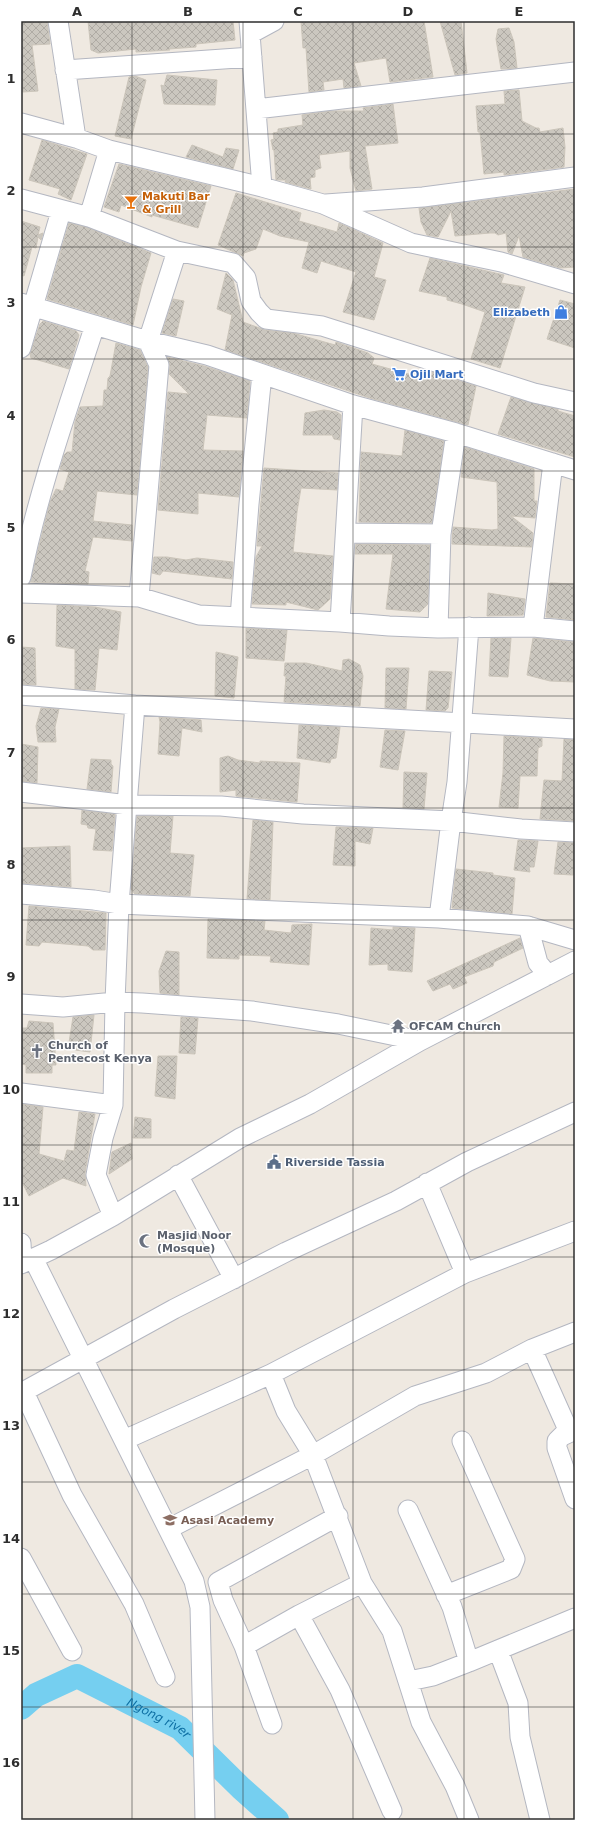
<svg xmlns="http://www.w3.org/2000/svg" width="596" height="1841" font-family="'DejaVu Sans',sans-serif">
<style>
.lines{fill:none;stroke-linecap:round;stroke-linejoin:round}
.river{stroke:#75cff0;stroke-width:24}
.building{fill:url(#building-cross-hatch);stroke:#cbc5ba}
.minor-casing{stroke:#b4b7c1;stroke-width:21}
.minor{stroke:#fff;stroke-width:19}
.grid{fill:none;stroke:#2e2e2e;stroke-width:1;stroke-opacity:0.55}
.labels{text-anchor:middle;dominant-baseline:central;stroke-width:3;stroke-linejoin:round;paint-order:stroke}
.food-label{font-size:11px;font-weight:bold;fill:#c56008;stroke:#fff;text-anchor:start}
.shop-label{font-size:11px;font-weight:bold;fill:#366cbe;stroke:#fff;text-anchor:end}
.worship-label{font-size:11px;font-weight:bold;fill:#5b616d;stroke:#fff;text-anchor:start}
.service-label{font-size:11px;font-weight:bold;fill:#4e5e75;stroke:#fff;text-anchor:start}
.education-label{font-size:11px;font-weight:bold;fill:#785e54;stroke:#fff;text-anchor:start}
.water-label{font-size:12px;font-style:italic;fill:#0d6fa3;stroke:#fff}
.neatline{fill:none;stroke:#2e2e2e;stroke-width:1.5}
.grid-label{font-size:13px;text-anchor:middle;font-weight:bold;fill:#2e2e2e}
</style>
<defs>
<pattern id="building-cross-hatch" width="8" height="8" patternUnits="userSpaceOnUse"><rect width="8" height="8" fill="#cbc7bf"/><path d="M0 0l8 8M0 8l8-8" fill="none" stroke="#afaba4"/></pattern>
</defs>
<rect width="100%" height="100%" fill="#efe9e1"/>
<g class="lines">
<path class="river" id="s1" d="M21,1708L36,1695L77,1676L180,1728L241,1788L277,1820"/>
</g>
<path class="building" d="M21,21H47L50,44L32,45L38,91L23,92L21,75Z
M88,21H233L235,40L196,44V47L169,49L170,50L136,52V49L98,53L91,50Z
M301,21H424L433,77L390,82L386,58L354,63L361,86L344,88L343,79L323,82L324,90L309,92L306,48H303Z
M440,21H461L467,73L455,75Z
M509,28L514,42L517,68L501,69L496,39L498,29Z
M167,75L217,80L215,105L164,104L161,85L164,86Z
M135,76L146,80L131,139L115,136L129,77Z
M519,90L522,121L536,128H539L540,132L563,128L565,147L564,167L504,175V172L484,174L480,132H478L476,106L505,104L504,91Z
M393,104L398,143L365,146L372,189L356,191L350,168V151L319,155L321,168L315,170V177L310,178L311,189L285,182L286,180H276L274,150H273L271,140L274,139L273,133L278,132V129L303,125L302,115L330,111H364L363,108Z
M42,140L87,154L71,200L58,194L60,189L29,180Z
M192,145L223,157L226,148L239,150L233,169L186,157Z
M119,164L211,186L198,228L152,215V217L121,205L119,212L104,207Z
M575,189V267L560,268L523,257L519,236L512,254L508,252L506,233L498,235L495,233H490L455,236L451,211L438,237L427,235L421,222L419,208Z
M236,193L301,213L299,221L337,232L339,223L383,243L374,277L386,280L374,320L343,312L356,272L321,261L317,273L302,268L309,242L280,236L263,229L256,249L244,253L243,256L218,245Z
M21,221L40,227L38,235L43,233L41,240L38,237L36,248L32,247L24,276L21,275Z
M69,223L86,227L151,253L141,287L133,325L47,299Z
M430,258L504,275L501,283L525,287L500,368L471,359L485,312L462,304L447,300V297L419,291Z
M226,273L233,280L243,322L265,330L293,333L335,345L336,342L368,353L374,358L372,364L423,378L429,371L476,386L468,425L370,398L225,350L232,315L217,309Z
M173,299L184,301L176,336L162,333Z
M560,300L575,304V348L547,339Z
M43,321L76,331L79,335L69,369L31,358L30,354L40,324Z
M116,343L140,350L148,367L137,495L97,491L93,521L132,525V541L93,537L85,571L89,572L88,584L30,582L50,502L56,489L63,491L69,472L60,469L64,455L67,452H72L75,422L80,407L103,406L104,390H107L108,378L110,376Z
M167,357L204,366L250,381L247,418L207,415L203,450L243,451L239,497L198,493V514L158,510L168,392L189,394L169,374L170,366Z
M511,397L558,409V411L575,416V457L498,434Z
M324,410L337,412L341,415L340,440L334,439L332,435H303L305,413Z
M405,430L444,441L432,523L359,522L361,452L402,456Z
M465,447L534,469V501H537L535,518L511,516L533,533L532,547L452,544L453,527L492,530L498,529L497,482L461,477Z
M264,468L338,473L337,490L301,488L297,512L293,552L333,556L330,599L318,610L286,602V605L252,604L256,557L262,546H257Z
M356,544L430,545L428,604L420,612L386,609L393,554H355Z
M154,557H167L186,560L197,558L233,562L232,579L163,571L160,575L152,573Z
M550,583L575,584V620L546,617Z
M488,593L525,599L523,615L487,616Z
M57,605L95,607L121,612L117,650L99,648L95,690L75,689V649L56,646Z
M246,628L287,630L284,661L246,658Z
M491,638H511L508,677L489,676Z
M533,638L575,642V682L550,681L527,675Z
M21,647L35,648L36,685L21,684Z
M216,652L238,657L234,698L215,696Z
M349,659L360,665L363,676L360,706L284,702L286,676H284L285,663H306L342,671L343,660Z
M386,668H409L406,709L385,708Z
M429,671L452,672L448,708L445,711L426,710Z
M41,708L59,709L55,727L56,742H38L36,726Z
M159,717L201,720L202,732L182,728L179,756L158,754L160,722Z
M299,725L340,727L336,758L331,759L330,763L297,758Z
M385,730L405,731L398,770L380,767Z
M504,736L542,738V746L538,748L537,776H520L518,808L499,807L503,773Z
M564,739L575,740V821L540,819L544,780L562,781Z
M21,744L38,747L37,783L21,781Z
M228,756L238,760L260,763V761L300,763L297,802L236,796V790L220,792V758Z
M91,759L111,760V764L113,766L111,792L87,789Z
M404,772L427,773L424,809L403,808Z
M82,810L115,814L112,851L93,850L96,829L88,828L87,825L81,824Z
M137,816H173L170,853L194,855L190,896L135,894L131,889Z
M253,820L273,822L270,900L247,899Z
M336,827L373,828L370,844L355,841V866L333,865Z
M518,840L538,841L534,867H529L530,872L514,870Z
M558,842L575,843L573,875L554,874Z
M70,846L71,887L21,883V848Z
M456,869L493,873V875L515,878L512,914L452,908Z
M29,906L106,913L105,950H93L88,946L42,942L39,946L26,945Z
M208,919L265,921L264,930L291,933L292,925L312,924L309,965L270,962L271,956L239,955V959L207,958Z
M393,927L415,928L412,972L388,970V964L369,965L371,928L393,930Z
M520,938L523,948L494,962L493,966L464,977L467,983L453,989L450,984L433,991L427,981Z
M166,951L179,952V995L160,993L159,971Z
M94,1015L90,1052L68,1049L73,1017Z
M181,1017L198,1018L195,1054L179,1053Z
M29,1021L53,1023L56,1065H52V1073H26V1065L21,1064V1028H27Z
M158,1056H177L175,1099L155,1096Z
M21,1104L43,1107L39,1154L64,1161L67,1150L74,1151L79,1112L95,1114L85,1173L86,1186L63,1178L29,1196L21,1180Z
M135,1117L151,1119V1138H133Z
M131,1143L132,1159L109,1174L112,1152Z"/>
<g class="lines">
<defs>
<path id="minor" d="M58,21L76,138
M249,21L262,187
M250,34L274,21
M65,70L252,57
M256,109L575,72
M21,123L76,138L109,150L262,187L323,204L411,243L501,262L575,284
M21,199L89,217L177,251L233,263L246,278L251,301L259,312L266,319L322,326L534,393L575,402
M326,204L423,197L575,177
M89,217L109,150
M21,303L148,341L207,355L353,405L456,433L575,470
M21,348L61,211
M346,533L441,534
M21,577C38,491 68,408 95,325
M21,593L139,597L199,615L340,622L389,626L438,628L533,627L575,631
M139,597L159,365L148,341L177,251
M240,617L249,504L262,374
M340,622L353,405
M533,627L553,463
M438,628L441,534L456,433
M21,695L135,705L575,729
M21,792L128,805L221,806L303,814L451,821L521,829L575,832
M21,894L94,900L119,904L439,918L528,926L538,963L548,975
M439,918L451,821L457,782L469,627
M528,926L575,940
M21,1004L63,1007L115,1002L142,1003L252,1011L338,1024L420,1041
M21,1093L113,1105
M178,1175L234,1279
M427,1183L465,1273
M113,1216L96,1175L103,1138L113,1105L115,1002L119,904L135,705
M21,1243L22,1263
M33,1258L194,1581L200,1607L205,1820
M21,1264L51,1250L113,1216L240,1138L310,1104L420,1041L575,961
M532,1349L569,1432
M271,1374L286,1411L313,1455L362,1583L392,1631L421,1722L455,1786L469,1820
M24,1392L72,1495L134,1604L165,1677
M21,1393L174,1309L286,1252L396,1201L467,1162L575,1112
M575,1430L562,1436L557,1441V1448L575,1499
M124,1440L271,1374L465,1273L575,1231
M408,1510L452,1607L469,1662
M168,1529L313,1455L415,1396L486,1373L532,1349L575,1332
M21,1558L72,1651
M446,1595L511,1569L515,1559L462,1441
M299,1615L340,1690L392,1811
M244,1646L299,1615L362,1583
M498,1650L518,1703L520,1737L540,1820
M409,1681L433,1676L469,1662L575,1618
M272,1724L244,1646L223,1600L218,1582L338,1516"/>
</defs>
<use href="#minor" class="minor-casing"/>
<use href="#minor" class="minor"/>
</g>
<path class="grid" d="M132,21V1820M243,21V1820M353,21V1820M464,21V1820M21,134H575M21,247H575M21,359H575M21,471H575M21,584H575M21,696H575M21,808H575M21,920H575M21,1033H575M21,1145H575M21,1257H575M21,1370H575M21,1482H575M21,1594H575M21,1707H575"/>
<defs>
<symbol id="bar-bare" viewBox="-9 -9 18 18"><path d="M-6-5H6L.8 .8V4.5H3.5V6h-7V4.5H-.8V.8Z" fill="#e8710a" stroke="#fff" stroke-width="2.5" paint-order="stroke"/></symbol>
<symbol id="shop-bare" viewBox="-9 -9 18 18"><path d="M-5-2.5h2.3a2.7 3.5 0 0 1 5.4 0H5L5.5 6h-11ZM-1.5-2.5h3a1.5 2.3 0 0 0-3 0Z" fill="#3f7fe0" stroke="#fff" stroke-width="2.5" paint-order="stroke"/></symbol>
<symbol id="supermarket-bare" viewBox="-9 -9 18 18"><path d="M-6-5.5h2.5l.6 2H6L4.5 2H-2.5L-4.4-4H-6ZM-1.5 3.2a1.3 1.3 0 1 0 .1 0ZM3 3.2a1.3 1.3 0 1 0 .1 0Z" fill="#3f7fe0" stroke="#fff" stroke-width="2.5" paint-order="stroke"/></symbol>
<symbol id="temple-bare" viewBox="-9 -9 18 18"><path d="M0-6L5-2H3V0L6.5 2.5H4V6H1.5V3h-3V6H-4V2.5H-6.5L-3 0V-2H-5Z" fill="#6b7280" stroke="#fff" stroke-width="2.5" paint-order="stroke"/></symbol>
<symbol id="church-bare" viewBox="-9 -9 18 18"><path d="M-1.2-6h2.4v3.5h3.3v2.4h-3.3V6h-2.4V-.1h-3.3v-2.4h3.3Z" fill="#6b7280" stroke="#fff" stroke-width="2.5" paint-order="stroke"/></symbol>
<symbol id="civic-bare" viewBox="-9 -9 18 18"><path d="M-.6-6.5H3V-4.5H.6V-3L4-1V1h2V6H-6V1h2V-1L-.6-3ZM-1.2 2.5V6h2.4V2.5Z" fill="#5c6f8a" stroke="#fff" stroke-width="2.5" paint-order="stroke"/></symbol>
<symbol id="mosque-bare" viewBox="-9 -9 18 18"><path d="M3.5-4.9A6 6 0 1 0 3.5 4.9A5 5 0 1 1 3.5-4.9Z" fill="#6b7280" stroke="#fff" stroke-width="2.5" paint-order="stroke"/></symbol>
<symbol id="school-bare" viewBox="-9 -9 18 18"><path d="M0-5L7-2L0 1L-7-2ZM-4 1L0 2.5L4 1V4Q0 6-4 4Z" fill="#8d6e63" stroke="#fff" stroke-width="2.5" paint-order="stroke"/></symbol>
</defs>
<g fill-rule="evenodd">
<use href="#bar-bare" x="121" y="192" width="20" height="20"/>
<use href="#shop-bare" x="551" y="302" width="20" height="20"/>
<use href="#supermarket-bare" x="389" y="364" width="20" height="20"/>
<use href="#temple-bare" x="388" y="1016" width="20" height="20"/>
<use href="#church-bare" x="27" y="1041" width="20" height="20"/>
<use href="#civic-bare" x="264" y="1152" width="20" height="20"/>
<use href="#mosque-bare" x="136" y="1231" width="20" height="20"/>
<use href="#school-bare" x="160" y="1510" width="20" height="20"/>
</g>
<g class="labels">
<g class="food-label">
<text x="142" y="196">Makuti Bar<tspan x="142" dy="13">&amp; Grill</tspan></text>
</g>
<g class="shop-label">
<text x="550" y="312">Elizabeth</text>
<text x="410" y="374" text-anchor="start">Ojil Mart</text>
</g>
<g class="worship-label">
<text x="409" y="1026">OFCAM Church</text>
<text x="48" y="1045">Church of<tspan x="48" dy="13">Pentecost Kenya</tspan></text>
<text x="157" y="1235">Masjid Noor<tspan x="157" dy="13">(Mosque)</tspan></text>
</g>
<g class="service-label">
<text x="285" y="1162">Riverside Tassia</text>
</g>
<g class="education-label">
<text x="181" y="1520">Asasi Academy</text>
</g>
<g class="water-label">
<text stroke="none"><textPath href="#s1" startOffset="157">Ngong river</textPath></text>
</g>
</g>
<rect width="596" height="1841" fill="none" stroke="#ffffff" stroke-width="44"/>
<rect x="22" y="22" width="552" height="1797" class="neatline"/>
<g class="grid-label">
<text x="77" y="16">A</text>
<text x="188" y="16">B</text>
<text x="298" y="16">C</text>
<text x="408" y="16">D</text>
<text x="519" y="16">E</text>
<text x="11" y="83">1</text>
<text x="11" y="195">2</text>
<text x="11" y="307">3</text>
<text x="11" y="420">4</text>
<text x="11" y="532">5</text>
<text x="11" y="644">6</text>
<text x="11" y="757">7</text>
<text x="11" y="869">8</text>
<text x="11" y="981">9</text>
<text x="11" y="1094">10</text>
<text x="11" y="1206">11</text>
<text x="11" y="1318">12</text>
<text x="11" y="1430">13</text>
<text x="11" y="1543">14</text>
<text x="11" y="1655">15</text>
<text x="11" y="1767">16</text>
</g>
</svg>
